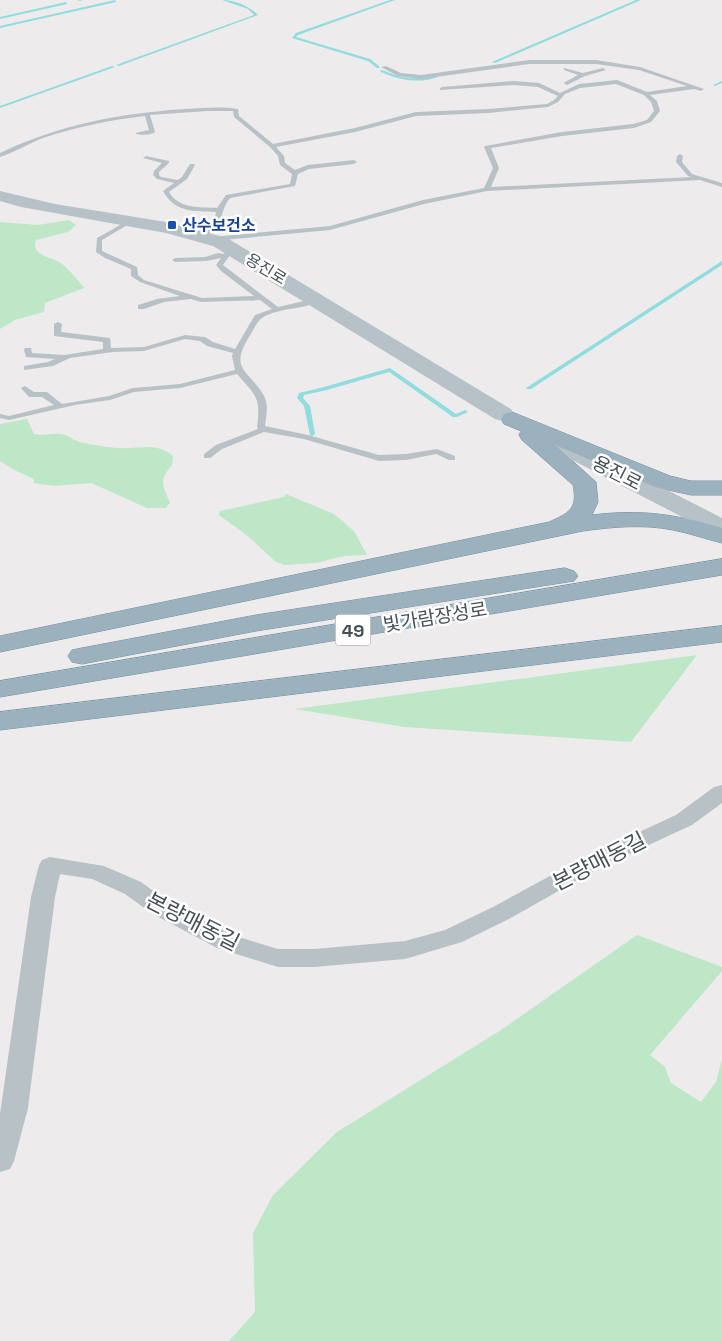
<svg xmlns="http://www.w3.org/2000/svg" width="722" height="1341" font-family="'Space Grotesk','Noto Sans KR',sans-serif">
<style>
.green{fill:#bde7c7}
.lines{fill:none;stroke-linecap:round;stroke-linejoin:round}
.stream{fill:#90dcdf;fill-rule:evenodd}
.trunk-casing{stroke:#7490a0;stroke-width:1}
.service{fill:#b8c2c6;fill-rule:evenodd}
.minor{fill:#b8c2c6;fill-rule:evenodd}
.secondary{fill:#b6c2c8;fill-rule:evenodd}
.trunk{fill:#9bb2be;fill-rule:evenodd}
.transit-dot{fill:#1a4fb4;stroke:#fff;stroke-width:2}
.labels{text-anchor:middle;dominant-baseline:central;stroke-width:5;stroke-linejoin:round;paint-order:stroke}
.far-transit-label{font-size:16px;font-weight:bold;fill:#164399;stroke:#fff;text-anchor:start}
.far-street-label{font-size:16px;fill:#465156;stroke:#fff}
.shield{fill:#fff;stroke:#7e8589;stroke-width:1}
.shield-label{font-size:18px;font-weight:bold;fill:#465156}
.street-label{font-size:19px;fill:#465156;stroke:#fff}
.near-street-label{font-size:22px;fill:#465156;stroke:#fff}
</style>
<rect width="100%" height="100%" fill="#eeebec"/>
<path class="green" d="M69,220L76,225L68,232L36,240C31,256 49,256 59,262C68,268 77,279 84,288L45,303L44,312L15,320L0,329V222L38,225Z
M27,419L34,434C43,436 51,433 61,434C67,435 69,437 75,440C83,444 107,447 117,448C137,450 156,441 173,456L172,465C158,481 163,485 170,503L165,508H147L91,483L54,486L34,483V479L14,470L0,461V424Z
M286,494L334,514L354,531L367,555L344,556L316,563L285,565L276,562L249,537L219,515L220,511L284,497Z
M697,655L631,742L404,727L295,709Z
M637,935L722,967V971L650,1055L665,1067L671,1083L701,1102L716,1082L722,1059V1341H229L255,1312L253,1233L273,1195L337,1132L501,1030Z"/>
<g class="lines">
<path class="stream" d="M77,0H82L80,1Z
M115,0L116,2L0,28V26Z
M222,0C235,0 249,6 258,15L119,66L116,65L254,15L248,9Z
M390,0H395L298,35L296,37L370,59L379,66V68H377L368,61L292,38L296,33Z
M636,0H641L495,63L492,62Z
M66,2L67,4L0,19V17Z
M112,66L115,67L0,108V106Z
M382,70C393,74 402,78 414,78C422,78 431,75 438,77C420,84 398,80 381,72L380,71Z
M722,81V83L715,86L713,85Z
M722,261V265L531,389H527L526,388Z
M390,368L456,414L465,410L468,412L457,417H453L389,372L327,390L304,395L303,398L310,406L315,434L312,436L310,435L304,406L297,398L299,393L324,387Z"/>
<defs>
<path id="trunk" d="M512,412L670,476L691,481H722V495H691L655,487L555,445L596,482L598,502L592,515C641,509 675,514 722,528V543C705,539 689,533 673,530C643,524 612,527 583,531L0,652V636L549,522C569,513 578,509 573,485L522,440L519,435L521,431L504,424L501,419L504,414Z
M722,559V575L0,697V681Z
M565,568L574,571L578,576L574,581L256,631L82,664L72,662L68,656L72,650L82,648L256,615Z
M722,626V642L0,730V712Z"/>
</defs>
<use href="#trunk" class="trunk-casing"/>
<path class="service" d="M529,60H596L640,67L704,89L701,91L694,89L650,95L657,101L660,111L651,122L634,128L562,136L491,148L499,168L491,187L691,177L688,176L676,162L677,156L680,154L683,156L682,162L692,174L722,183V187L700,180L487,191L424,204L330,230L212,241L209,239L212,237L330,226L423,200L484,188L493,168L484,147L485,146L562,132L633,124L647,120L654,111L651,102L644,95L616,84L580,88L565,94L558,102L548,107L489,113L416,116L355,132L276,147L284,156L285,163L295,170L308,165L354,160L357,162L354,164L309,169L298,174L295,186L230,198C217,214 227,228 202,238L199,236C209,227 214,227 216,212C194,211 175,213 163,191L174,183L157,179L153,175L154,171L162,163L143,158L146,156L169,161V163L159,172V175L161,177L178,180L182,177L190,164H194L195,165L187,179L169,192C179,209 199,207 217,208L226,195L290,184L292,174L280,165L278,156L270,147L234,117L233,111H207L150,115L155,132C151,135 139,136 135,133L149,130L145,116C110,120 76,127 43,138C28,144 15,152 0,157V153C58,125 121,113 185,109C202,108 221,106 238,109L239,116L273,144L355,128L416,112L489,109L535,105L547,104L554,100L558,96L538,87L514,85L440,90V88L442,87L514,81L539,83L560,93L579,84L617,80L647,92L687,86L639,70L596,64H529L421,79L398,76L381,67L386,66L401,73L421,75Z
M564,68L583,73L603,68L606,70L585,76L567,85L564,83L565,82L578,75L564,70Z
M129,220L134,221L102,240V251L137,267L138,275L144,280L202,298L254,296L221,271L216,265L221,258L206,261L175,262L172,260L175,258L205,257L218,253L224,254L230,247L232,246L235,248L223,265L278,307L317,298L321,300C306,310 279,307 262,318C257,321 253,331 249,337C228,371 250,370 264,396C269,404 266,417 265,426L308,435L379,455L406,454L437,449L455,456V460H449L436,454L406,460L379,461L304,439L264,432L222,449L210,458H204V454L216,445L258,429L257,427C261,397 256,396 237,374L180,388L134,392L110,400L75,405L9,420L0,418V414L9,416L54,405L42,397H29L21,388L25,386L34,392H47L62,404L109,396L133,388L180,384L235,370L232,356L233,353L207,346L200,341L185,339L144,351L113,352L70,358L53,366L24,370V366L48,362L55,359L26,357L24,350L25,348H31L32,353L64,355L103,349V342L54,336V324L58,322L62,324L61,332L110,338L111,348L144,347L185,335L205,337L213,342L235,349L255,315L272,309L260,300L201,302L191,299L164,302L144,309H138V305L157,299L180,296L140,282L131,276V269L105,258L96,252L97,238Z"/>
<path class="minor" d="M722,785V803L692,825L599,868L509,919L462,942L405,959L314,967H278L217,948L151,913L125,894L92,879L60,874L55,897L28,1108L14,1161L10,1169L0,1172V1114L31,897L39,865L42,860L50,857L104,866L141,882L167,901L235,936L278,949H314L405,941L445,930L493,907L583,858L676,815L714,787Z"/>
<path class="secondary" d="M0,191L55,204L166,222L227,238L511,409L514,414L511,419L503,421L495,419L213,246L166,233L21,207L0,201Z
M559,437L567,439L722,518V535L713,533L551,449L548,444L551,439Z"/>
<use href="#trunk" class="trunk"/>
</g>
<rect class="transit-dot" x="167" y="220" width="10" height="10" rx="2.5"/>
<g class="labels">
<g class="far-transit-label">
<text x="182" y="225">산수보건소</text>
</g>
<g class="far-street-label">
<text transform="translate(266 269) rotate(31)">용진로</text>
</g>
<rect class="shield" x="335.5" y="614.5" width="35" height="31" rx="4"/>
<g class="shield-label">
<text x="353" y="630">49</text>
</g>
<g class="street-label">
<text transform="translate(617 473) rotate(27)">용진로</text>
<text transform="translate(435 617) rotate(-9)">빛가람장성로</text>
</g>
<g class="near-street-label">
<text transform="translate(599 861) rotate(-27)">본량매동길</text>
<text transform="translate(193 921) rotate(27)">본량매동길</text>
</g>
</g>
</svg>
